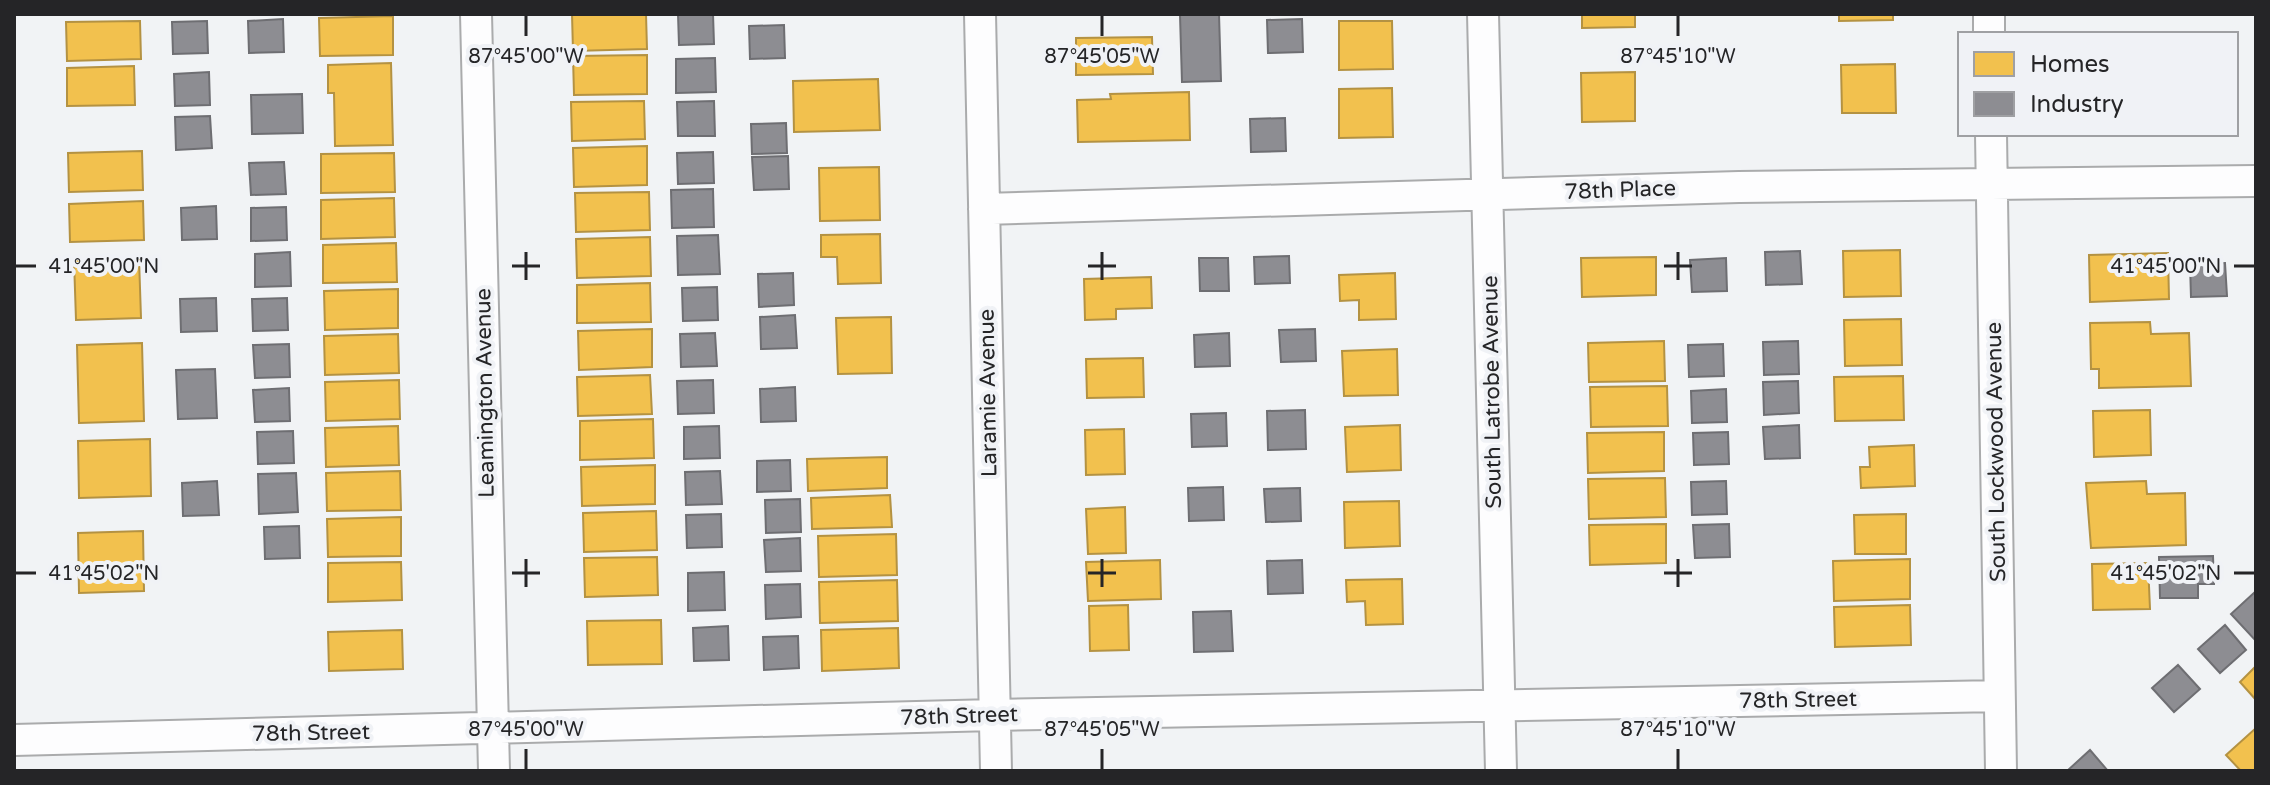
<svg xmlns="http://www.w3.org/2000/svg" width="2270" height="785" font-family="'Varela Round',sans-serif">
<style>
.homes{fill:#f2c14e;stroke:#b49242;stroke-width:2}
.industry{fill:#8d8d92;stroke:#6e6e72;stroke-width:2}
.lines{fill:none;stroke-linecap:round;stroke-linejoin:round}
.street-casing{stroke:#aaabac;stroke-width:34}
.street{stroke:#fdfdfe;stroke-width:30}
.ticks{fill:none;stroke:#252527;stroke-width:3}
.labels{text-anchor:middle;dominant-baseline:central;stroke-width:8;stroke-linejoin:round;paint-order:stroke}
.street-label{font-size:22px;fill:#252527;stroke:#f0f2f6}
.ticks-label{font-size:20px;text-anchor:middle;fill:#252527;stroke:#f0f2f6;stroke-width:8;stroke-linejoin:round;paint-order:stroke}
</style>
<rect width="100%" height="100%" fill="#f1f3f5"/>
<path class="homes" d="M572,14H646L647,49L573,51Z
M1582,14H1635V27L1582,28Z
M1839,14H1893V20L1839,21Z
M393,16V55L320,56L319,18Z
M140,21L141,59L67,61L66,22Z
M1339,21H1392L1393,69L1339,70Z
M1152,37L1153,74L1076,75V38Z
M647,55V94L574,95L573,56Z
M391,63L393,145L335,146L334,93H328V65Z
M1895,64L1896,113H1842L1841,65Z
M134,66L135,105L67,106V68Z
M1635,72V121L1582,122L1581,73Z
M878,79L880,130L794,132L793,81Z
M1392,88L1393,137L1339,138V89Z
M1189,92L1190,140L1078,142L1077,100L1111,99L1110,94Z
M644,101L645,139L572,141L571,102Z
M647,146V185L574,187L573,148Z
M142,151L143,190L69,192L68,153Z
M394,153L395,192L321,193V154Z
M879,167L880,220L820,221L819,168Z
M649,192L650,230L576,232L575,193Z
M394,198L395,237L321,239V200Z
M143,201L144,240L70,242L69,204Z
M880,234L881,283L838,284L837,257H821V235Z
M650,237L651,276L577,278L576,239Z
M396,243L397,282L323,283V245Z
M1900,250L1901,296L1844,297L1843,251Z
M2168,253L2169,299L2090,302L2089,255Z
M1656,257V295L1582,297L1581,258Z
M139,258L141,318L76,320L74,260Z
M1395,273L1396,319L1359,320V300L1340,301L1339,275Z
M1151,277L1152,308L1116,309V319L1085,320L1084,279Z
M650,283L651,322L577,323V285Z
M398,289V328L325,330L324,291Z
M891,317L892,373L838,374L836,318Z
M1901,319L1902,365L1845,366L1844,320Z
M2150,322L2151,334L2189,333L2191,386L2099,388V369H2091L2090,323Z
M652,329V367L579,370L578,331Z
M398,334L399,373L325,375L324,336Z
M1664,341L1665,381L1589,382L1588,343Z
M142,343L144,421L79,423L77,345Z
M1397,349L1398,395L1344,396L1342,351Z
M1143,358L1144,397L1087,398L1086,359Z
M650,375L652,414L578,416L577,377Z
M1903,376L1904,420L1835,421L1834,377Z
M399,380L400,419L326,421L325,382Z
M1667,386L1668,426L1591,427L1590,387Z
M2150,410L2151,455L2094,457L2093,411Z
M653,419L654,458L580,460V421Z
M1400,425L1401,470L1347,472L1345,427Z
M398,426L399,465L326,467L325,428Z
M1124,429L1125,474L1086,475L1085,430Z
M1664,432V471L1588,473L1587,433Z
M150,439L151,496L79,498L78,441Z
M1914,445L1915,486L1861,488L1860,467H1870L1869,447Z
M887,457V488L808,491L807,459Z
M655,465V504L582,506L581,467Z
M400,471L401,510L327,511L326,473Z
M1665,478L1666,517L1589,519L1588,479Z
M2146,481L2147,494L2185,493L2186,545L2091,548L2086,483Z
M890,495L892,527L812,529L811,498Z
M1399,501L1400,546L1345,548L1344,502Z
M1125,507L1126,553L1088,554L1086,509Z
M656,511L657,550L584,552L583,513Z
M1906,514V554H1855L1854,515Z
M401,517V556L328,557L327,519Z
M1666,524V563L1590,565L1589,525Z
M143,531L144,591L79,593L78,533Z
M896,534L897,575L819,577L818,536Z
M657,557L658,595L585,597L584,558Z
M1910,559V599L1834,601L1833,561Z
M1160,560L1161,599L1088,601L1086,562Z
M401,562L402,600L328,602V563Z
M2148,563L2150,609L2093,610L2092,564Z
M1402,579L1403,624L1366,625L1365,601L1347,602L1346,580Z
M897,580L898,621L820,623L819,582Z
M1128,605L1129,650L1090,651L1089,606Z
M1910,605L1911,645L1835,647L1834,607Z
M661,620L662,664L588,665L587,621Z
M898,628L899,668L822,671L821,630Z
M402,630L403,669L329,671L328,632Z
M2256,666V700L2240,682Z
M2256,728V771H2241L2226,755Z"/>
<path class="industry" d="M678,14H713L714,44L679,45Z
M1219,14L1221,81L1182,82L1180,15Z
M283,19L284,52L249,53L248,21Z
M1302,19L1303,52L1268,53L1267,20Z
M207,21L208,53L173,54L172,22Z
M784,25L785,58L750,59L749,26Z
M715,58L716,92L676,93V59Z
M209,72L210,105L175,106L174,74Z
M302,94L303,133L252,134L251,95Z
M714,101L715,136H678L677,102Z
M210,116L212,148L176,150L175,117Z
M1285,118L1286,151L1251,152L1250,119Z
M786,123L787,153L752,154L751,124Z
M713,152L714,183L678,184L677,153Z
M788,156L789,189L754,190L752,157Z
M284,162L286,194L251,195L249,163Z
M713,189L714,227L672,228L671,190Z
M216,206L217,239L182,240L181,208Z
M286,207L287,240L251,241V208Z
M718,235L720,274L678,275L677,236Z
M1800,251L1802,284L1766,285L1765,252Z
M290,252L291,286L255,287V254Z
M1289,256L1290,283L1255,284L1254,257Z
M1199,258H1228L1229,291H1200Z
M1726,258L1727,291L1692,292L1690,260Z
M2225,263L2227,296L2191,297L2190,264Z
M793,273L794,305L759,307L758,274Z
M717,287L718,320L683,321L682,288Z
M216,298L217,331L181,332L180,299Z
M287,298L288,330L253,331L252,299Z
M795,315L797,348L761,349L760,317Z
M1315,329L1316,361L1281,362L1279,330Z
M715,333L717,366L681,367L680,334Z
M1229,333L1230,366L1195,367L1194,335Z
M1798,341L1799,374L1764,375L1763,342Z
M289,344L290,377L255,378L253,345Z
M1723,344L1724,376L1689,377L1688,345Z
M215,369L217,418L178,419L176,370Z
M713,380L714,413L678,414L677,381Z
M1798,381L1799,413L1764,415L1763,382Z
M795,387L796,421L761,422L760,389Z
M289,388L290,421L255,422L253,390Z
M1726,389L1727,422L1692,423L1691,391Z
M1305,410L1306,449L1268,450L1267,411Z
M1226,413L1227,446L1192,447L1191,414Z
M1799,425L1800,458L1765,459L1763,427Z
M719,426L720,458L684,459V427Z
M293,431L294,463L258,464L257,432Z
M1728,432L1729,464L1694,465L1693,433Z
M790,460L791,491L757,492V461Z
M720,471L722,504L686,505L685,472Z
M296,473L298,512L259,514L258,474Z
M217,481L219,515L183,516L182,483Z
M1726,481L1727,514L1692,515L1691,482Z
M1223,487L1224,520L1189,521L1188,488Z
M1300,488L1301,521L1266,522L1264,489Z
M800,499L801,532L766,533L765,500Z
M721,514L722,547L687,548L686,515Z
M1729,524L1730,557L1695,558L1693,525Z
M299,526L300,558L265,559L264,527Z
M800,538L801,571L766,572L764,540Z
M2213,556L2214,584H2198V598H2160L2159,557Z
M1302,560L1303,593L1268,594L1267,561Z
M724,572L725,610L688,611V573Z
M800,584L801,617L766,619L765,585Z
M2256,591V641L2231,614Z
M1231,611L1233,651L1194,652L1193,612Z
M2225,625L2246,650L2220,673L2198,649Z
M728,626L729,660L694,661L693,628Z
M798,636L799,668L764,670L763,637Z
M2178,665L2200,689L2174,712L2152,688Z
M2090,750L2108,771H2067Z"/>
<g class="lines">
<defs>
<path id="street" d="M476,14L494,771
M980,14L996,771
M1483,14L1501,771
M1989,14V34
M1991,134L2001,771
M984,209L1739,187L2256,181
M14,740L994,715L1999,696"/>
</defs>
<use href="#street" class="street-casing"/>
<use href="#street" class="street"/>
</g>
<path class="ticks" d="M526,16V36M1102,16V36M1678,16V36M526,252V280M1102,252V280M1678,252V280M16,266H36M512,266H540M1088,266H1116M1664,266H1692M2234,266H2254M526,559V587M1102,559V587M1678,559V587M16,573H36M512,573H540M1088,573H1116M1664,573H1692M2234,573H2254M526,749V769M1102,749V769M1678,749V769"/>
<g class="labels">
<g class="street-label">
<text transform="translate(1620 190) rotate(-2)">78th Place</text>
<text transform="translate(1492 392) rotate(-91)">South Latrobe Avenue</text>
<text transform="translate(485 393) rotate(-91)">Leamington Avenue</text>
<text transform="translate(988 393) rotate(-91)">Laramie Avenue</text>
<text transform="translate(1996 452) rotate(-91)">South Lockwood Avenue</text>
<text transform="translate(1798 700) rotate(-1)">78th Street</text>
<text transform="translate(959 716) rotate(-2)">78th Street</text>
<text transform="translate(311 733) rotate(-1)">78th Street</text>
</g>
</g>
<g class="ticks-label">
<text x="526" y="63">87°45'00"W</text>
<text x="1102" y="63">87°45'05"W</text>
<text x="1678" y="63">87°45'10"W</text>
<text x="2166" y="273">41°45'00"N</text>
<text x="104" y="273">41°45'00"N</text>
<text x="2166" y="580">41°45'02"N</text>
<text x="104" y="580">41°45'02"N</text>
<text x="526" y="736">87°45'00"W</text>
<text x="1102" y="736">87°45'05"W</text>
<text x="1678" y="736">87°45'10"W</text>
</g>
<rect width="2270" height="785" fill="none" stroke="#252527" stroke-width="32"/>
<rect x="1958" y="32" width="280" height="104" fill="#f0f2f6" stroke="#9fa0a3" stroke-width="2"/>
<rect x="1974" y="52" width="40" height="24" fill="#f2c14e" stroke="#9fa0a3" stroke-width="2"/>
<text x="2030" y="72" font-size="24" fill="#252527">Homes</text>
<rect x="1974" y="92" width="40" height="24" fill="#8d8d92" stroke="#9fa0a3" stroke-width="2"/>
<text x="2030" y="112" font-size="24" fill="#252527">Industry</text>
</svg>
